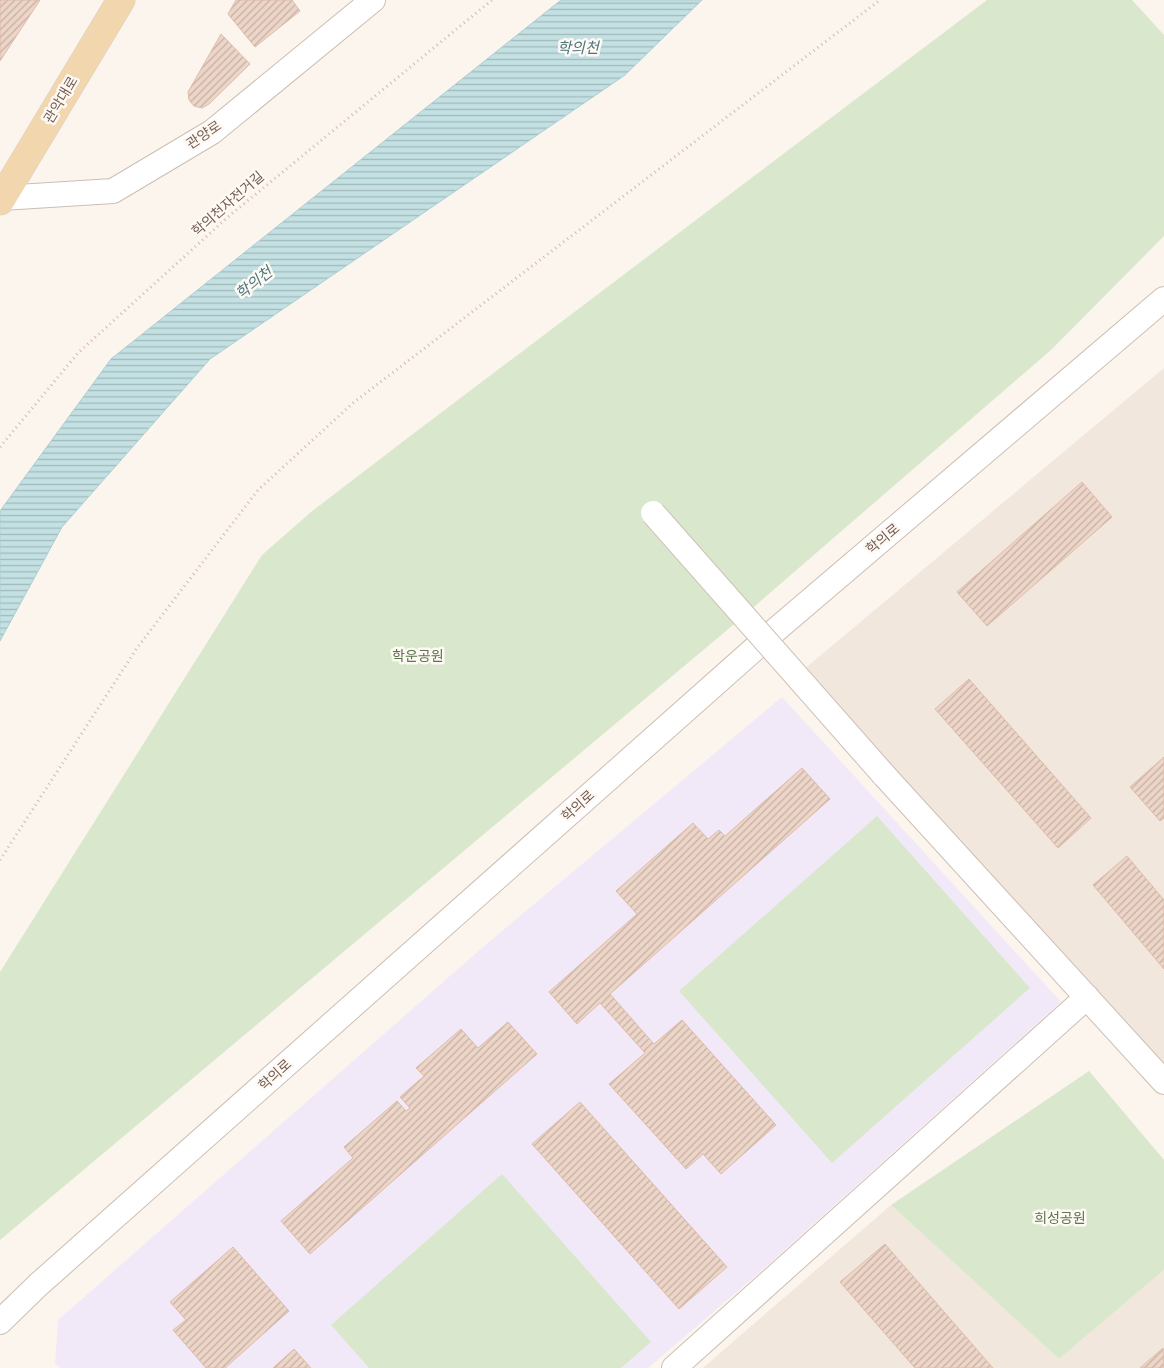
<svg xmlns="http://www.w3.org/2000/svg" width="1164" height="1368" font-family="'Nunito Sans','Noto Sans KR',sans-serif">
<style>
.residential{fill:#f2e7dc}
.education{fill:#f2e9f8}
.green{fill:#d9e8cc}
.water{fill:url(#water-rules);stroke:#abcfd4}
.building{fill:url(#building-hatch);stroke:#debcaa}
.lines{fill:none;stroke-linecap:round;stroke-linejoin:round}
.minor-casing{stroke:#cdbeb4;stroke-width:26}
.major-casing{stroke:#d8d2cf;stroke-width:29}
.path{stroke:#d3b9aa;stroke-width:3;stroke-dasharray:1 4;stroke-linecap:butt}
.minor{stroke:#fff;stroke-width:24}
.major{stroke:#f1d6ae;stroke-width:28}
.minor-bridge-casing{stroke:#cdbeb4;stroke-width:26;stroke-linecap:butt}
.minor-bridge{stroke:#fff;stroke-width:24}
.labels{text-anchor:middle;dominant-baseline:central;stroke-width:5;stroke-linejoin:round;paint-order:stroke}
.street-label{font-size:14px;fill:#745d52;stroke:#fef9f4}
.park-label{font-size:14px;fill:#5a784b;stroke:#fef9f4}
.water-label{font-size:15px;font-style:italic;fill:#4a777e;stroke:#fef9f4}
</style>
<defs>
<pattern id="water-rules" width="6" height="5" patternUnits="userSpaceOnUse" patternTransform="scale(1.25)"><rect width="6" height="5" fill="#c3e0e3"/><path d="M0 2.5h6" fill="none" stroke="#a3b9bb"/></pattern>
<pattern id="building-hatch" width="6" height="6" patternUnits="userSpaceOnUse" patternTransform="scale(1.25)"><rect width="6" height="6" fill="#edd5c8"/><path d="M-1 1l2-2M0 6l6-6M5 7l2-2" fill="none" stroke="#c5b0a5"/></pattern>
</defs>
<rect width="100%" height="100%" fill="#fbf5ed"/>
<path class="residential" d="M1164,368V1088L803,670Z
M891,1205L1059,1359L1164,1270V1368H703Z"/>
<path class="education" d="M782,697L1061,1002L760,1272L648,1368H61L55,1364L58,1320L483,947Z"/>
<path class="green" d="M987,0H1132L1164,35V236L1052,349L726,631L0,1240V972L262,555L311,512L405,440Z
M877,816L1030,988L832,1163L679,991Z
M1089,1071L1164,1160V1270L1059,1359L891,1205Z
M502,1174L651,1342L621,1368H369L331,1325Z"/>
<path class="water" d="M561,0H702L625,75L210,359L62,527L0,641V511L111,359Z"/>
<path class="building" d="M0,0H40L0,61Z
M236,0H292L300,11L255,47L228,14Z
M221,34L250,64L209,104L202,108L194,106L189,100L188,92Z
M1082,482L1112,517L987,626L957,592Z
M969,679L1091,818L1058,848L935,709Z
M1164,757V818L1160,821L1130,787Z
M802,768L830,799L610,994L654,1044L682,1020L776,1125L721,1174L703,1154L686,1169L609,1084L645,1053L600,1003L577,1024L549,992L637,914L616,891L693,823L708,839L719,830L725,836Z
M1127,856L1164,900V969L1093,885Z
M508,1022L537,1054L310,1254L281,1221L353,1158L344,1147L397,1101L406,1111L410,1108L400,1097L424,1076L416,1068L461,1029L478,1048Z
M580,1102L727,1267L679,1309L532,1144Z
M885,1244L993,1368H915L840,1282Z
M233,1247L289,1311L225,1368H206L173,1330L186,1320L170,1302Z
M1163,1348L1164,1368H1140Z
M294,1349L311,1368H273Z"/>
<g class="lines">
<defs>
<path id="minor" d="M2,198L113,191L212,132L373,0
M883,774L1164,1082
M0,1322L38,1285L778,628L1164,299
M674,1368L1087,997"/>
<path id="major" d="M0,201L121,0"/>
</defs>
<use href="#minor" class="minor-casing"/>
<use href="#major" class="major-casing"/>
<path class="path" d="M0,447L78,353L228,217L492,0
M0,860L137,648L258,490L353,403L880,0"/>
<use href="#minor" class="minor"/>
<use href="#major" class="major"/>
<defs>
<path id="minor-bridge" d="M653,513L883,774"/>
</defs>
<use href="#minor-bridge" class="minor-bridge-casing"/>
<use href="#minor-bridge" class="minor-bridge"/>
</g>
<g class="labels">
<g class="street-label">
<text transform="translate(61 100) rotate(-59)">관악대로</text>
<text transform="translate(204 135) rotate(-34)">관양로</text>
<text transform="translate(228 204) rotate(-41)">학의천자전거길</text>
<text transform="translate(883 539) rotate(-40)">학의로</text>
<text transform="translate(578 806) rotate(-42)">학의로</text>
<text transform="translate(275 1075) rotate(-42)">학의로</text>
</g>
<g class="park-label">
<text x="418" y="656">학운공원</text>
<text x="1060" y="1218">희성공원</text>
</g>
<g class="water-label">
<text x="578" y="48">학의천</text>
<text transform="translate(254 283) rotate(-38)">학의천</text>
</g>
</g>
</svg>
